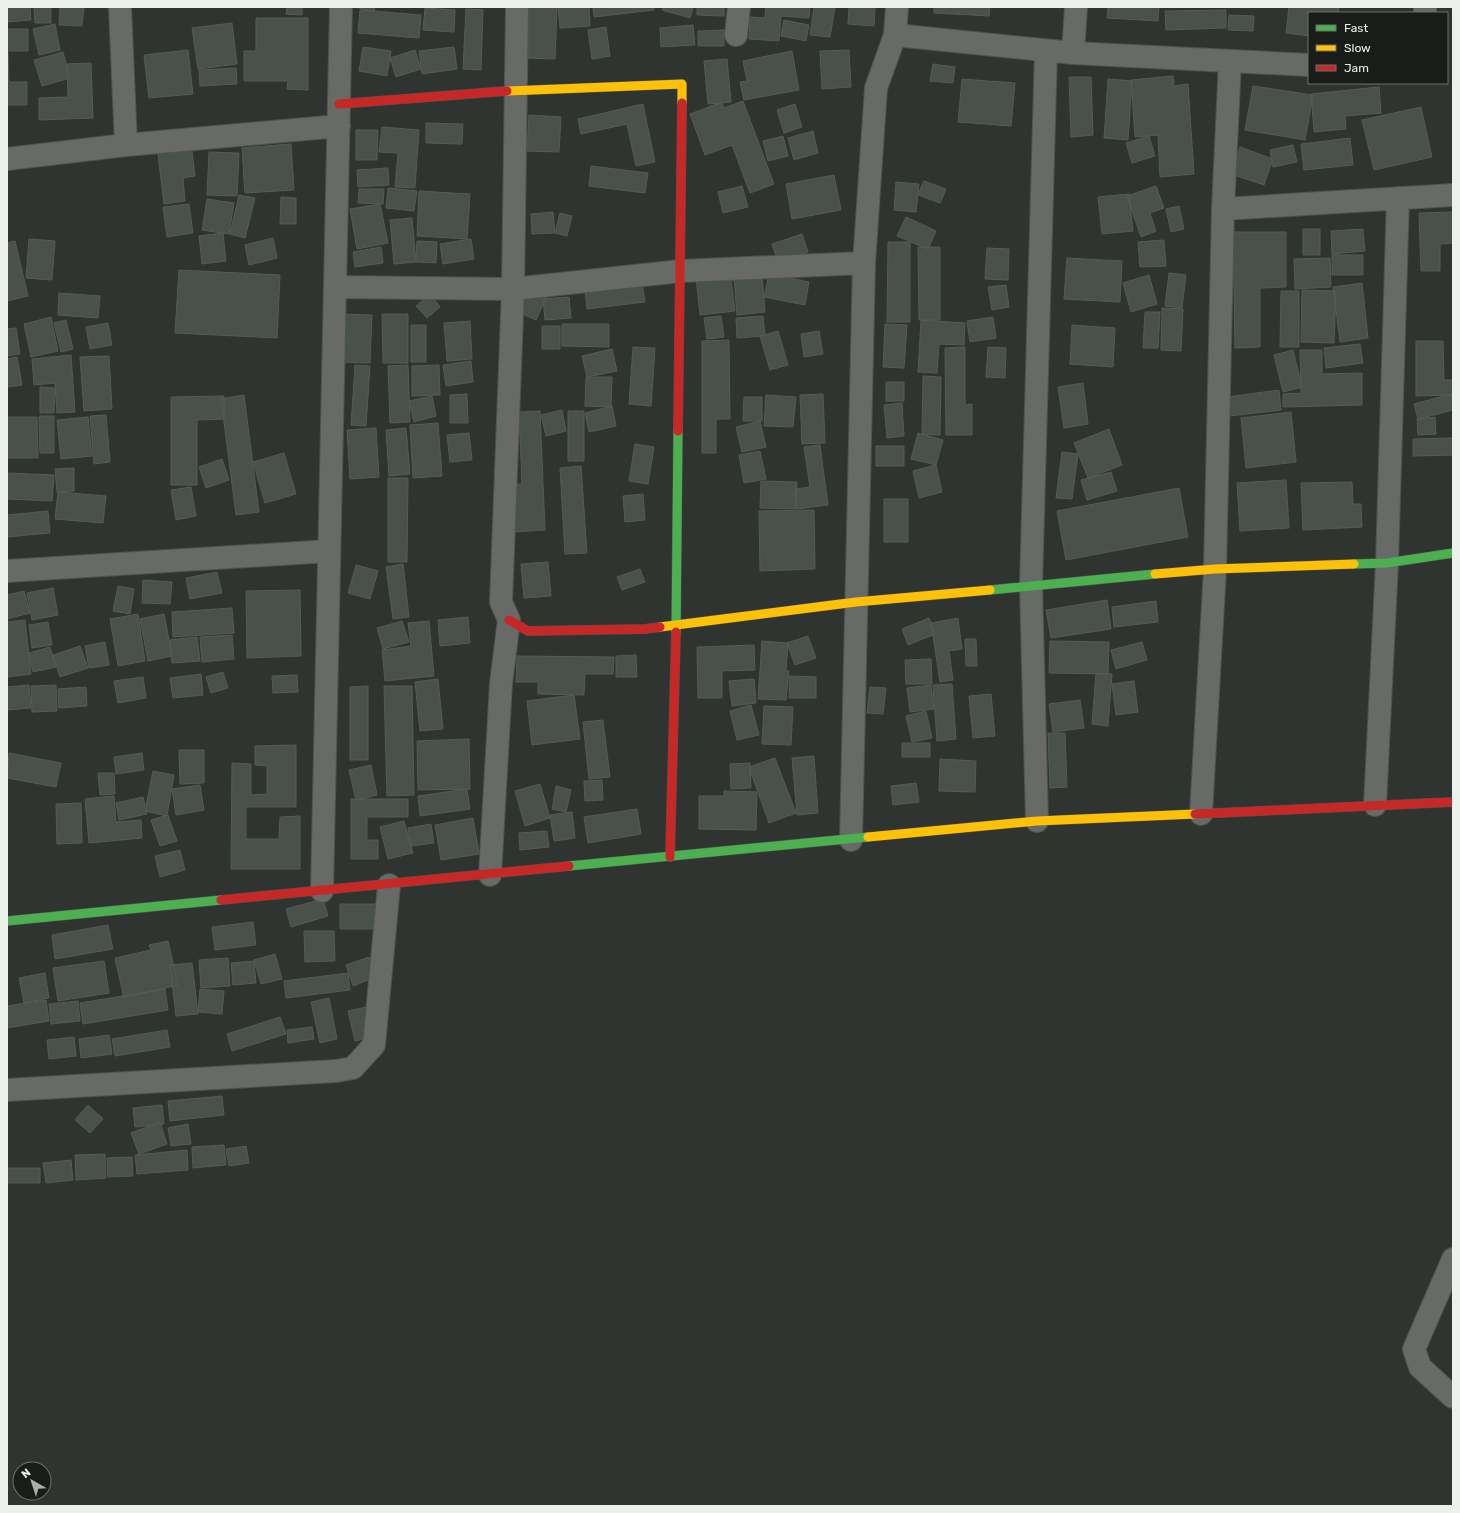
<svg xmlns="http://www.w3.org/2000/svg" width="1460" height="1513" font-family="Rubik,sans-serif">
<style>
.building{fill:#4a514a;stroke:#575a57}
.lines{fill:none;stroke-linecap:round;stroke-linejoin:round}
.street-casing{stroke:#4f534f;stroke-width:24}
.fast-casing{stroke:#4f534f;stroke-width:10}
.slow-casing{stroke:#4f534f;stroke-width:10}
.jam-casing{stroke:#4f534f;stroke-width:10}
.street{stroke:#676a67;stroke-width:22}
.fast{stroke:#4caf50;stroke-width:9}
.slow{stroke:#ffc107;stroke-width:9}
.jam{stroke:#c62828;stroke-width:9}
</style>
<rect width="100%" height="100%" fill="#303430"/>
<path class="building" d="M7,7H30L31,20L7,22Z
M34,7H51V23H35Z
M60,7H84L82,26L59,25Z
M287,7H302V15L286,14Z
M355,7H375L374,12Z
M529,7H557L555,59L528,58Z
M558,7H589L590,26L560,28Z
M593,7H654V10L594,17Z
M663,7H693L690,18L662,10Z
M697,7H724V16L697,15Z
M766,7H810L809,18L781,16L779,41L749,39L750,17L765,18Z
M814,7H835L830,37L810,35Z
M849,7H875L874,26L848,24Z
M934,7H990L989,16L934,13Z
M1108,7H1159L1158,21L1107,18Z
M1289,7H1339L1338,13H1309V36L1286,33Z
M425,8L455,10L454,32L423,30Z
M466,9L483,10L481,70L463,69Z
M360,10L421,15L419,38L358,33Z
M1226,10V28L1166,30L1165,11Z
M1229,15L1254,16L1253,31L1228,30Z
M256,18H308V90L287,89L288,81H244V51H256Z
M784,20L809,25L806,41L781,36Z
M232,23L237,64L198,69L192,28Z
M55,24L60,50L39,55L33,29Z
M693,25L695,45L661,47L660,28Z
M606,27L610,56L592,59L588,30Z
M7,29H28V51H8L9,82H27V105H7Z
M724,30V46H698V31Z
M363,47L391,51L387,76L359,71Z
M454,47L457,69L422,74L419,51Z
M188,50L193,94L149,98L144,55Z
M415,50L421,69L396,77L390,58Z
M849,50L851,87L822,89L820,51Z
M792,51L799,90L744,100L740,82L747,81L743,61Z
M63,52L70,78L42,86L34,60Z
M727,59L731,102L708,104L704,61Z
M91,63L93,118L39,120V98L68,97L67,64Z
M933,64L955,67L953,83L930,81Z
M236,68L237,84L200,86L199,70Z
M1173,76L1174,86L1188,84L1194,174L1160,177L1158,135L1135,137L1131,80Z
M1069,77H1091L1093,135L1071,137Z
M962,79L1015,83L1011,126L958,122Z
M1108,79L1132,81L1128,140L1104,138Z
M1253,86L1313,95L1305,140L1245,130Z
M1379,87L1381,113L1345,116L1346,129L1314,132L1311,94Z
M743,101L774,184L750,193L732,145L705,155L690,114L722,102L724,108Z
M643,104L655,162L636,166L627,124L581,134L578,119Z
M795,104L802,127L784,133L777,110Z
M1421,107L1432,157L1374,170L1362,120Z
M529,115L561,117L559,152L527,151Z
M426,123L463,124L462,144L426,143Z
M382,127L419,130L415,188L395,187L398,153L379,152Z
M356,130H378L377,160H356Z
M813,131L818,153L794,160L788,138Z
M783,136L788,156L768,161L763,141Z
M1149,136L1155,156L1132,163L1126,143Z
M1350,138L1353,165L1304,170L1301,144Z
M191,142L195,176L183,178L185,201L164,204L157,146Z
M291,144L294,190L245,193L242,148Z
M1293,145L1297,162L1273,167L1270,150Z
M1240,147L1273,159L1264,185L1231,174Z
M209,152L239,153L237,196L207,195Z
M591,166L648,173L645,193L589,186Z
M388,168L389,185L358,187L357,170Z
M834,175L841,210L792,219L786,184Z
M924,181L946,189L940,203L918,195Z
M896,182L919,184L916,212L894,210Z
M742,186L748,207L723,213L718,192Z
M1156,186L1164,208L1150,213L1156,231L1141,237L1127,196Z
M388,188L417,191L414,211L386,208Z
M359,189H384L383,204L358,203Z
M419,191L470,194L467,239L417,236Z
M1129,194L1133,231L1102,234L1098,197Z
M239,195L255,198L245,238L230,234Z
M281,197L296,198V224H280Z
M207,199L234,203L229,234L202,230Z
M189,204L193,233L167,237L163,207Z
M380,204L388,243L357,249L350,209Z
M1179,206L1184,229L1171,232L1166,209Z
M553,212L555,233L532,234L531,214Z
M1453,212V243L1440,244V271H1421L1419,213Z
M560,213L572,216L567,236L555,233Z
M906,217L936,231L928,249L897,236Z
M412,218L416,262L394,264L390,220Z
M1303,229H1320V255H1303Z
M1363,229L1365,251L1332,254L1331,231Z
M1233,232H1286V287L1260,288V347L1235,348Z
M223,233L226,261L202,264L199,236Z
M802,234L808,252L778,262L772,244Z
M273,238L277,258L249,265L245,245Z
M29,239L55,241L52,280L26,278Z
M471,239L474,259L443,264L440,244Z
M1164,240L1166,266L1140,267L1138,242Z
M15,241L28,296L7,301V243Z
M417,241L437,242L436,263L416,262Z
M888,242H910V322H887Z
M381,247L383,263L355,267L353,252Z
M918,247H940V320H919Z
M987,248L1009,249L1008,280L985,279Z
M1332,255H1363V275H1332Z
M1067,258L1122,261L1120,302L1064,299Z
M1330,258L1331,287L1295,289L1294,259Z
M179,270L280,275L277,338L175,333Z
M730,273L735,311L700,315L696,277Z
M1169,273L1186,275L1182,308L1165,306Z
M769,274L809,282L805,305L764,297Z
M1149,275L1157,304L1131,312L1123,283Z
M762,276L765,312L737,315L734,278Z
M522,279L549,291L536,320L509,308Z
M642,283L645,302L587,309L585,289Z
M1362,283L1368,338L1340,342L1333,287Z
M1006,285L1009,307L992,310L988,287Z
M1302,290L1336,291L1334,343L1301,342Z
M1281,291H1299V347H1280Z
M59,293L100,296L98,318L58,315Z
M430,294L440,307L427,318L416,306Z
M569,297L571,318L545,320L543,299Z
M1162,308L1183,309L1181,351L1161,350Z
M1145,312H1160L1158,348H1143Z
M339,314L372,315L370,363L338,362Z
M382,314H408V363H383Z
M721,316L724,337L707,339L704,318Z
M763,316L765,336L737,338L736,318Z
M51,317L58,351L31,357L24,324Z
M993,317L996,338L970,342L967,321Z
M66,320L73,349L61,352L54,323Z
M921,320L965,323L964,345L939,344L937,373L918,372Z
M470,321L472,359L447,361L444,323Z
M108,323L112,345L90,349L86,327Z
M562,324H609V347L562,346Z
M885,324L907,325L904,368L883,367Z
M411,325H426V362H411Z
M1072,325L1115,328L1113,367L1070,364Z
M542,326H560V349H542Z
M16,328L20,354L7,356V329Z
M778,331L788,365L770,370L760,336Z
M819,331L823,354L804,357L801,334Z
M729,340L730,419H716V453H702V341Z
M1416,341H1443L1444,380H1453V395L1416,396Z
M1360,344L1363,363L1326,368L1324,348Z
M633,347L655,348L651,406L629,404Z
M965,347V405L972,404V435H946L945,348Z
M988,347L1006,348L1005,378L986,377Z
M612,349L617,371L587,377L582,356Z
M1293,350L1302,387L1283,392L1274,355Z
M1300,350H1322V374L1362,373V405L1283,407V394L1301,393Z
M71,355L75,412L57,413L55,383L34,385L32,359Z
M109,356L112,409L84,411L80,357Z
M17,357L22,385L7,387V359Z
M471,361L473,382L446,386L443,365Z
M355,365L370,366L366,426L351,425Z
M408,365L410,422L390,423L388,366Z
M439,365L440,395L412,396V366Z
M923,376L941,377L940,435L922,434Z
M586,377H612L611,407L585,406Z
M886,382H904V401H886Z
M1083,383L1088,424L1064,428L1058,387Z
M40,387L55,388L54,413H40Z
M1279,390L1281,410L1230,416L1227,397Z
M467,394L468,423H450V395Z
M823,394L825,443L802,444L800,395Z
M1451,394L1453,410L1418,419L1414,404Z
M244,395L259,512L236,515L221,399Z
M766,395L796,397L793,427L764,426Z
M224,396V419L197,420V485H171V397Z
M432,396L436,416L414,422L409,401Z
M744,397H762V421H743Z
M902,403L904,436L887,438L884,405Z
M612,406L616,426L589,432L585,413Z
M562,410L566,431L546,436L541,415Z
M540,411L545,530L512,532L510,485L522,484L519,412Z
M568,411H584V461H568Z
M1291,412L1296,462L1246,468L1241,418Z
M106,415L110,462L94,464L90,416Z
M39,416H54V453H40Z
M7,417H37L38,458H7Z
M88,417L92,456L61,459L57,420Z
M1435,417L1436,434L1418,435L1417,419Z
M760,421L766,447L742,452L736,427Z
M438,423L442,476L413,478L410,425Z
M376,428L379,477L350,479L347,430Z
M406,428L410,474L389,476L386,430Z
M1109,429L1122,465L1088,478L1074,443Z
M469,433L472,460L450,462L447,435Z
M918,433L943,440L936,465L911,459Z
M1453,438V455L1413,456V439Z
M635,444L654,447L648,484L629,481Z
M820,445L828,505L797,509L795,489L810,487L804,447Z
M876,446H904V466H876Z
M760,451L766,479L744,483L739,455Z
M1062,452L1078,454L1072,499L1056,498Z
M284,453L296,494L265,503L253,462Z
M222,459L229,480L206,488L199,467Z
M936,465L942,492L919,498L913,471Z
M581,466L587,553L565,554L560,468Z
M74,468V491L57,492L55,469Z
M1111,472L1117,491L1087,500L1081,480Z
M7,473L54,475L52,501L7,499Z
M388,478H408L407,562H388Z
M1286,480L1289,528L1240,531L1237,483Z
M761,481L797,482L796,509L760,508Z
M1352,482L1353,504H1361L1362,527L1303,530L1301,483Z
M191,487L196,516L176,520L171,490Z
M1179,488L1188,537L1066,560L1057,511Z
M58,492L106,496L103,523L55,519Z
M643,494L645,520L625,522L623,496Z
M884,499H908V542H884Z
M814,510L815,569L760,571L759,511Z
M48,511L50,533L7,537V515Z
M548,562L551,596L524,598L521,564Z
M403,564L409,617L393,619L386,567Z
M356,565L378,571L370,599L348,593Z
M640,569L645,582L622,590L617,577Z
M217,572L222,593L190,599L186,578Z
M143,580L172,582L170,604L142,603Z
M118,586L134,589L130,614L113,611Z
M53,588L58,615L32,620L27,593Z
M300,590L301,656L247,658L246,591Z
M24,591L30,613L7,619V595Z
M1107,600L1111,629L1051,638L1046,610Z
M1156,601L1158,622L1114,627L1112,607Z
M232,608L234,633L173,637L172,612Z
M138,614L145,661L118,666L110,619Z
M164,614L172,656L148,661L140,619Z
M468,617L470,643L440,646L438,620Z
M929,618L935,634L908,645L902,629Z
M958,618L962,649L949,651L953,680L940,682L931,623Z
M25,620L31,674L7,677V622Z
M402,621L409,642L383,649L377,628Z
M429,621L434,676L385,681L382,650L411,646L408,623Z
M48,622L52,645L32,648L29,625Z
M232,635L234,659L202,662L200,637Z
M808,636L816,658L795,665L787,643Z
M197,637L200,661L172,663L170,640Z
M965,639H976L977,666H966Z
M762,641L788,643L786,671H789L786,700L758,699Z
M1050,641L1109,642L1108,674L1049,673Z
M105,642L109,665L89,668L85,646Z
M1142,642L1147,660L1116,669L1111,650Z
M754,645L755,670L722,671V698H698L697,647Z
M80,646L88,668L60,677L53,655Z
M50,647L56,667L33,672L29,653Z
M636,655L637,677H616V656Z
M517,656L614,657L613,674H585L584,695L538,694V682H516Z
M931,659L932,684H906L905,660Z
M223,672L228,688L211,693L206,677Z
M1096,673L1112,674L1108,726L1092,724Z
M201,674L203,695L173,698L170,678Z
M297,675L298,692L273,693L272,676Z
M790,676L816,677V698H789Z
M143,677L146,698L118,703L114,681Z
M438,679L443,729L420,731L415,682Z
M754,679L756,703L732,706L729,681Z
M1134,681L1138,712L1116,715L1112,684Z
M952,684L956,739L937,741L933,685Z
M29,685L31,708L7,710V687Z
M56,685L57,711L32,712L31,686Z
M931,685L934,709L910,712L907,688Z
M368,686V760H350V687Z
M384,686H412L414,795L387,796Z
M86,687L87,706L59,708L58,689Z
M870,687L886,688L883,714L867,713Z
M991,694L995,736L973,738L969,696Z
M574,695L580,739L532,745L527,701Z
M1080,700L1084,728L1053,732L1049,704Z
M751,705L759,735L737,740L730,711Z
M764,706L793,707L791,745L762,744Z
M926,711L932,738L912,742L906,716Z
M603,720L610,777L589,779L583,722Z
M1048,733H1065L1067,787L1050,788Z
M469,739L470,789L418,790L417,741Z
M902,743H930V757H902Z
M296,745V807H246V839H279L280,817L300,816V869H231L232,763L251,764V795L267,794V766L255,765V746Z
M179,750H204V783L180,784Z
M9,753L61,763L56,787L7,778Z
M142,753L144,770L116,774L114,757Z
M814,756L818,813L797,815L792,758Z
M775,758L796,813L769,823L749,767Z
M940,759L976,761L975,792L939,791Z
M750,763L751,788L731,789L730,764Z
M371,765L377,795L356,800L349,770Z
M153,771L174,775L167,816L145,811Z
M98,773H114L115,794L100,795Z
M602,780L603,800L585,801L584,781Z
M916,783L919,802L893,805L891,786Z
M540,784L550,818L525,826L515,791Z
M200,785L204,810L176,815L172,789Z
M556,786L571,790L566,812L552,809Z
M467,789L470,809L420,816L418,796Z
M724,791L757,792L756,830L699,829V796H724Z
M114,796L116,822L141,820L142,838L89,843L85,799Z
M143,797L147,814L119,820L116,803Z
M351,799H408V817H367V840H378V859H351Z
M81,803L82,843L57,844L56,804Z
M637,809L641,834L588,843L584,817Z
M572,812L575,838L554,841L550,815Z
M168,815L177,841L160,846L151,820Z
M473,818L479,854L441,860L435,825Z
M404,821L413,853L388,859L380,827Z
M431,824L434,843L411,846L408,828Z
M547,831L549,847L520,850L519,833Z
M180,850L185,870L160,877L155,856Z
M323,899L328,916L291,927L286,909Z
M340,904H376V929H340Z
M253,922L256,945L215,950L212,927Z
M108,925L113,949L55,959L52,935Z
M304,931H334L335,961L305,962Z
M168,941L178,985L124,998L115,958L151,950L149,945Z
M275,954L282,979L261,984L254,960Z
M369,957L376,977L353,986L346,965Z
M228,958L230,986L201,988L199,960Z
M104,961L109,993L58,1001L53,968Z
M254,961L256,983L233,985L231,963Z
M192,963L198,1014L176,1016L170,965Z
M45,973L49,998L24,1003L19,978Z
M348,973L350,990L286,998L284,981Z
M165,989L168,1010L83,1024L80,1003Z
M200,989L224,991L222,1014L198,1012Z
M329,998L337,1039L320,1043L311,1002Z
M46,1000L49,1021L7,1028V1006Z
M78,1001L80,1021L51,1024L49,1004Z
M366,1007L373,1037L355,1041L348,1011Z
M280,1017L286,1034L232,1051L227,1034Z
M312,1027L314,1039L288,1043L287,1030Z
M167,1030L170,1047L115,1056L112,1039Z
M109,1035L112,1054L81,1058L79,1039Z
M74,1037L76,1056L49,1059L47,1040Z
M222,1096L224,1115L170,1121L168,1101Z
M88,1105L103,1119L90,1133L75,1120Z
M162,1105L164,1124L135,1127L133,1108Z
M160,1122L167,1144L139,1154L131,1133Z
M188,1124L191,1144L171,1146L168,1128Z
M224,1145L226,1165L193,1168L192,1147Z
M246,1146L249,1163L229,1166L226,1149Z
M187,1150L188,1170L137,1174L135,1155Z
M105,1154L106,1178L76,1180L75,1155Z
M132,1157L133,1176L108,1177L107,1158Z
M71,1160L73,1180L46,1183L43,1163Z
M7,1168H40V1183H7Z"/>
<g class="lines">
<defs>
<path id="street" d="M120,7L126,145
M1425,13V7
M736,35L739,7
M895,35L1073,53L1309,65
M1073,53L1076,7
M7,159L126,145L339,126
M1223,209L1453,195
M335,287L513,289L681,271L864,263
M7,571L329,551
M1375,805L1387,563L1398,198
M1201,814L1215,569L1223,209L1230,61
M1037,821L1031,585L1046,51
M851,840L864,263L876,88L895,35L897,7
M490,875L501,683L509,620L501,602L513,289L517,7
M322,891L341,7
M7,1090L336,1071L353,1068L374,1045L389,885
M1453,1259L1414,1349L1420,1367L1453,1397"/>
<path id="fast" d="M1354,564L1387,563L1453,553
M990,590L1155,574
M676,632L678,431
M569,866L868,837
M7,921L221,900"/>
<path id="slow" d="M507,91L682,84V103
M1155,574L1215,569L1354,564
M660,627L856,602L990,590
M868,837L1037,821L1195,814"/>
<path id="jam" d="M339,104L507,91
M678,431L682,103
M509,620L528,631L645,629L660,627
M1195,814L1453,802
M670,857L676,632
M221,900L569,866"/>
</defs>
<use href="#street" class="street-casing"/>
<use href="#fast" class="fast-casing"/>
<use href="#slow" class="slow-casing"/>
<use href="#jam" class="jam-casing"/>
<use href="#street" class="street"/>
<use href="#fast" class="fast"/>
<use href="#slow" class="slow"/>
<use href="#jam" class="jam"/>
</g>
<rect width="1460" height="1513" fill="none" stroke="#ecf1ec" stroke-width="16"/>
<rect x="1308" y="12" width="140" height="72" fill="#191c19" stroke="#6d716d"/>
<rect x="1316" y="25" width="20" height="6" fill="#4caf50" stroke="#6d716d"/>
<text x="1344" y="32" font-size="12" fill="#ecf1ec">Fast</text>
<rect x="1316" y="45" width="20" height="6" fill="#ffc107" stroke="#6d716d"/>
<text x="1344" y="52" font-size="12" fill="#ecf1ec">Slow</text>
<rect x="1316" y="65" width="20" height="6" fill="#c62828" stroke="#6d716d"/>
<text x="1344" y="72" font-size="12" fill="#ecf1ec">Jam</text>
<g transform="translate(32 1481) rotate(321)"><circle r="19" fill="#191c19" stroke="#6d716d"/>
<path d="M0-3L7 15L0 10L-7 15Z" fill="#aaafaa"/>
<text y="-6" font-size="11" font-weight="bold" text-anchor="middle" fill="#ecf1ec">N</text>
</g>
</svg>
